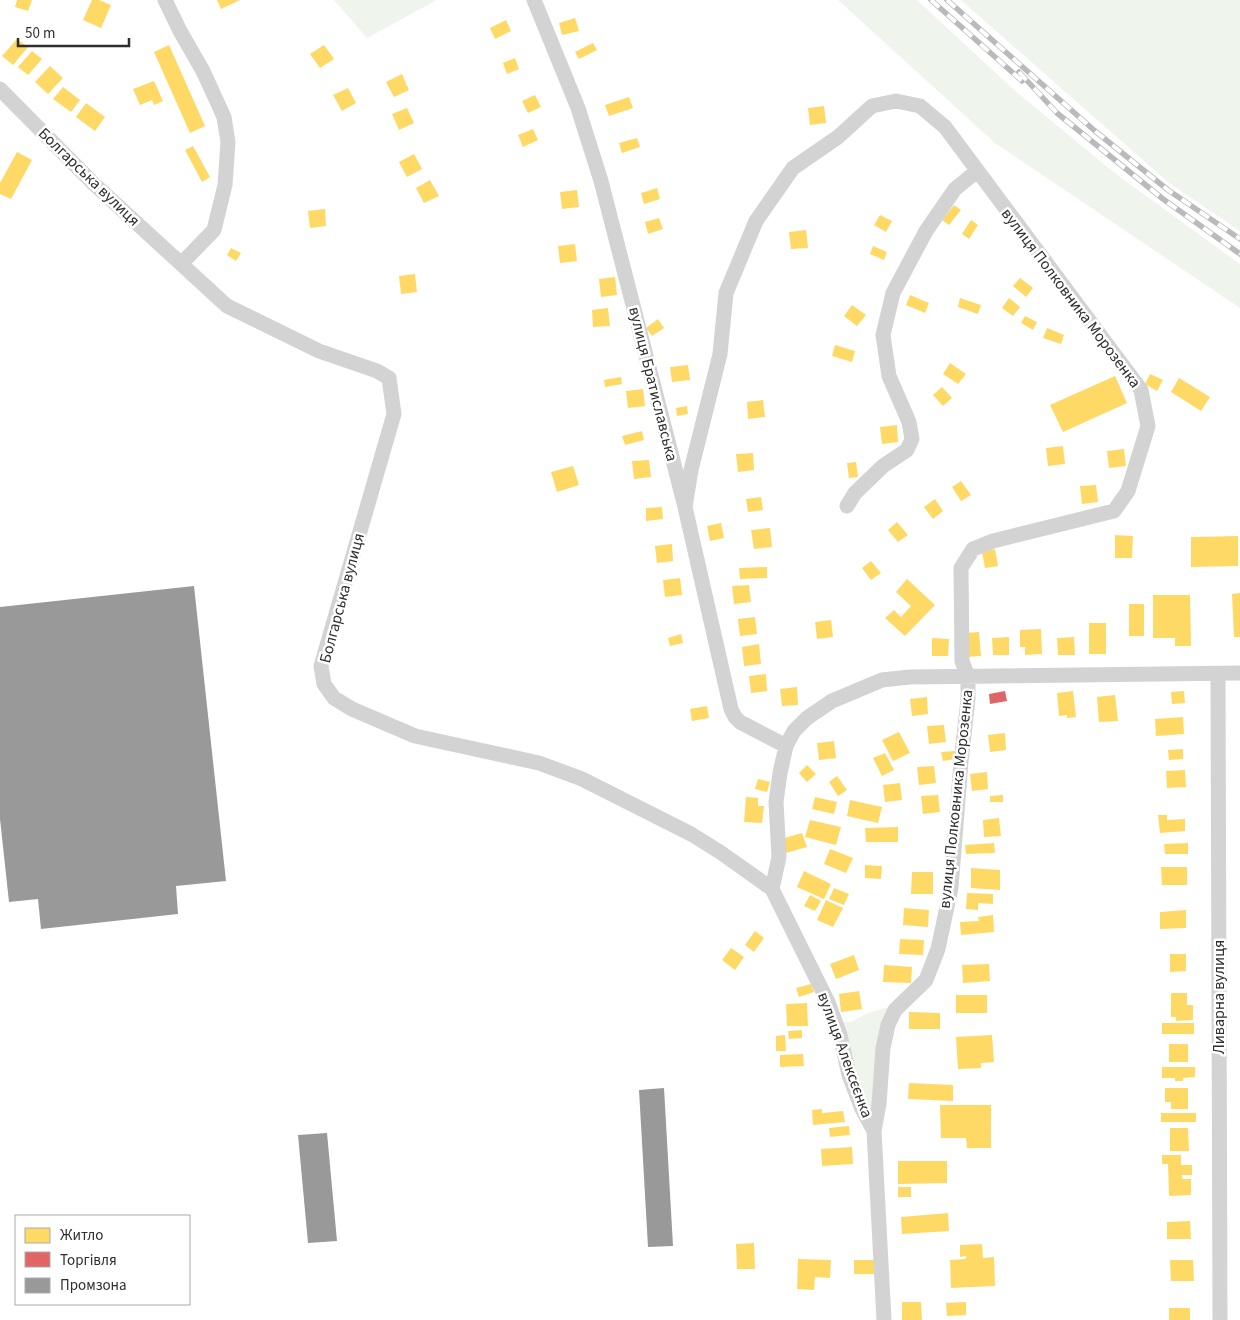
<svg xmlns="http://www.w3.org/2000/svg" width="1240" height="1320" font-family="'Source Sans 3',sans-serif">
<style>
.green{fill:#eff4ec}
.homes{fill:#ffd966}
.shops{fill:#e06666}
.industry{fill:#999}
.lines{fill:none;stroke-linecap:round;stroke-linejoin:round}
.street{stroke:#d3d3d3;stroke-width:15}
.rail-casing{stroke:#bababa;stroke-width:5.5}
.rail{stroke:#fff;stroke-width:4;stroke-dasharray:11;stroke-linecap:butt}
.labels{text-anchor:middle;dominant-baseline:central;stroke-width:5;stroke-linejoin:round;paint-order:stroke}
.street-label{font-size:16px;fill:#2e2e2e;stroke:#fff}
</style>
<rect width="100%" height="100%" fill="#fff"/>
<path class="green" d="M334,0H437L367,38Z
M838,0H917L1014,90L1116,174L1240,264V308L995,143Z
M961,0H1240V231L1169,183Z
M889,1007L874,1105L865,1108L841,1022H851L868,1013Z"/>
<path class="homes" d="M17,0H32L28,11L15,7Z
M92,0H99L111,5L101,28L83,20Z
M217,0H240L221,9Z
M575,18L579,31L562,35L559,23Z
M506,20L511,31L495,39L490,28Z
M17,39L28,47L13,65L2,56Z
M593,43L597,50L579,59L575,52Z
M169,45L205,126L190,133L154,52Z
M324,45L334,59L320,68L310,54Z
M32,51L42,59L28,75L18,67Z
M515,58L519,69L507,74L503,63Z
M50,66L63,78L48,94L35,82Z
M402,74L409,90L394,97L386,82Z
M154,81L163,101L154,105L152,100L140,105L133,89Z
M63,87L80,100L71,112L53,99Z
M348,88L356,103L342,111L333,95Z
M535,95L541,107L528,113L522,101Z
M629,97L633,108L609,116L605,105Z
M86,103L105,117L95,131L76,117Z
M824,106L826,123L810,125L808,108Z
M407,108L414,123L399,130L392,114Z
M533,129L538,140L523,147L518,135Z
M637,138L640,147L622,153L619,143Z
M193,146L210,177L202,182L185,150Z
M17,152L32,160L11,199L0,194V183Z
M414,154L422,169L407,177L399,162Z
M430,180L439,196L424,203L416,188Z
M657,188L660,199L644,204L641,193Z
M577,190L579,207L562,209L560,192Z
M954,205L961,210L949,225L942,220Z
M325,209L326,226L310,228L308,211Z
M880,215L892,221L886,232L874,225Z
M659,218L663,229L648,234L645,222Z
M971,220L978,225L969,239L962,234Z
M806,230L808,248L791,249L789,232Z
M575,244L577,261L560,263L558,246Z
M873,246L887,252L884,260L870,254Z
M231,248L241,253L236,261L227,255Z
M415,274L417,292L401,294L399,276Z
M615,277L617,295L601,297L599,279Z
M1020,278L1033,288L1026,297L1013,286Z
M910,295L929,303L925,313L906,305Z
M960,298L981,305L978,314L958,307Z
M1009,298L1020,307L1013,316L1002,308Z
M852,305L866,315L857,326L844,316Z
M608,308L610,326L593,327L592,310Z
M1025,316L1037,322L1033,330L1021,323Z
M658,319L664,328L652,336L646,328Z
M1047,328L1064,335L1061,344L1043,338Z
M835,345L855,351L852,362L832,356Z
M950,363L966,374L958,384L943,374Z
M688,365L690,380L672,382L670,367Z
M1150,374L1163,380L1157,391L1145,384Z
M1115,376L1127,403L1063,432L1050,405Z
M621,377L622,384L605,387L604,380Z
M1179,378L1210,397L1201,411L1171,392Z
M942,387L952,398L943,406L933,395Z
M643,389L645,406L628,408L626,391Z
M763,400L765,417L748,419L747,402Z
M687,406L688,414L677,416L676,408Z
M897,425L898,442L882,444L880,427Z
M642,431L644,440L625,445L622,436Z
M1063,446L1065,464L1048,466L1046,448Z
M1124,449L1126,466L1109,468L1107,451Z
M753,453L754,470L738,472L736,454Z
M649,460L651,477L634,479L632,461Z
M856,462L858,477L849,478L847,463Z
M573,466L579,485L557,492L551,472Z
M961,481L971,495L961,501L952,487Z
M1096,485L1098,502L1082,504L1080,486Z
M761,497L763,510L748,512L746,499Z
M935,499L943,511L933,519L924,507Z
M662,507L663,519L646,521V508Z
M897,522L908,535L898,542L888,530Z
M721,523L724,538L710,541L707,526Z
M770,528L772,547L754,549L751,530Z
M1115,535L1133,536L1132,558H1115Z
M1238,536V566L1191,567V537Z
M672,544L673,561L657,563L655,546Z
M995,549L998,566L985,568L982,552Z
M871,561L881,573L871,580L862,568Z
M767,567V578L740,579L739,568Z
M680,578L682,595L665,597L663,580Z
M907,579L935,605L905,636L885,618L894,610L901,617L911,606L896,592Z
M749,585L751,602L734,604L732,586Z
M1240,593V637H1234L1232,594Z
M1153,595H1190L1191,646H1175V638H1153Z
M1129,604H1144V636H1129Z
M755,617L757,634L740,636L738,619Z
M831,620L833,637L817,639L815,622Z
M1089,623H1106V654H1089Z
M1041,629L1042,654L1025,655V647H1020V630Z
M979,632L981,656L967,657L965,633Z
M681,634L683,643L670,646L668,638Z
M1009,637V655H993L992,638Z
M1074,637L1075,655H1058L1057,638Z
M932,638L949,639L948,656H932Z
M759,644L761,664L744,666L742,647Z
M766,674L767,691L751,693L749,676Z
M797,687L798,705L782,706L780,689Z
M1073,691L1076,717L1067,718V715L1059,716L1057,693Z
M1184,691L1185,703L1172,704L1171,692Z
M1115,695L1118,721L1099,722L1097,697Z
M927,697L928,714L912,716L910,699Z
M707,706L709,718L692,721L690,709Z
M1183,717L1184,734L1156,736L1155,719Z
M944,725L946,742L929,744L927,726Z
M899,732L910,753L893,761L882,740Z
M1005,733L1006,750L990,752L988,735Z
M834,741L836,758L819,760L817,743Z
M1183,749V759L1169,760L1168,750Z
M955,751V759L943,761L941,752Z
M885,753L894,770L882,776L873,758Z
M807,765L816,774L807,782L799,773Z
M934,766L936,783L919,785L917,767Z
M1185,770L1186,787L1167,788L1166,771Z
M987,772L988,789L972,791L970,774Z
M837,776L847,790L838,796L829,782Z
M758,779L770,782L767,792L755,789Z
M900,783L902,800L885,802L883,785Z
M938,795L940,812L923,814L921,796Z
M1003,795V802H990V796Z
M746,797L758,798V806H764L762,823L744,822Z
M815,797L837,802L834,814L812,809Z
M850,800L882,807L878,823L847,816Z
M1158,815H1167V820L1185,819V831L1160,833Z
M999,818L1001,836L984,837L983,820Z
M810,820L841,827L836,845L805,837Z
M898,827V842H866L865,828Z
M802,833L807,847L786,853L781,839Z
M994,843L995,853L966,854L965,845Z
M1188,843V854H1165L1164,844Z
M830,849L853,858L846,873L824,864Z
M865,865L882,866L881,879L865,878Z
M1161,867H1187V885H1162Z
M971,868L1000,870V890L971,888Z
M804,871L831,884L824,899L797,887Z
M912,872H933V894H911Z
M834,888L849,894L844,905L829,899Z
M967,893L993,894V904L978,903V910L966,909Z
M810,895L821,901L815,911L804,906Z
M826,900L843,908L833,927L817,920Z
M904,908L929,910L928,927L903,925Z
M1186,910V928L1160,929V912Z
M993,915L994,932L961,935L960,922L979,921L978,917Z
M755,931L764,938L754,952L745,945Z
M900,939L924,940L923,955L899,954Z
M731,948L744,957L735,970L722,960Z
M1170,954H1186V971L1170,972Z
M854,955L859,970L836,979L830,964Z
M989,964L990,981L963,983L962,965Z
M884,965L912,967L911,983L883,982Z
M811,984L814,992L799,997L796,988Z
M859,991L862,1009L841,1012L839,994Z
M1171,993H1187V1005H1193V1020L1176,1021V1017H1171Z
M956,995H987V1013H956Z
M807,1003L808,1026H787L786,1004Z
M909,1012L940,1013V1029H909Z
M1162,1023H1194V1034H1162Z
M802,1030V1038L789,1039L788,1031Z
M785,1035L786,1051H776V1036Z
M992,1035L994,1062L981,1063V1068L958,1069L956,1037Z
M1169,1044H1188V1062H1169Z
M803,1054L804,1066L780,1067V1055Z
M1162,1067H1195V1077L1183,1078V1081H1175V1078H1162Z
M909,1083L953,1085V1101L908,1099Z
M1165,1088H1188V1109H1171V1102H1165Z
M940,1105H991V1148H967L966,1138H941Z
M822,1109V1113L843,1111L845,1122L813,1125L812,1110Z
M1161,1113H1196V1122H1161Z
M849,1126L850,1135L830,1137L829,1128Z
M1170,1128H1188L1189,1151H1170Z
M852,1147L853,1164L822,1166L821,1149Z
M1162,1155H1181V1165H1192V1175H1182V1179H1191V1195L1169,1196L1168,1164H1162Z
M898,1161H947V1183L898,1184Z
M898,1187H911V1197H898Z
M948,1213L949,1231L902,1234L901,1217Z
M1190,1221L1191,1239H1167V1222Z
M754,1243L755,1269H737L736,1244Z
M982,1244L983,1258L994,1257L995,1286L951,1288L950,1260L966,1259V1256L960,1257V1245Z
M798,1259L831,1260L830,1278L815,1277L814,1290L797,1289Z
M854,1260H874V1274H854Z
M1170,1260H1193L1194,1281H1171Z
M902,1302H921L922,1320H902Z
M966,1302V1315L947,1316L946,1303Z
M1169,1308H1190V1320H1169Z"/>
<path class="shops" d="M1005,691L1007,701L990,704L989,694Z"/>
<path class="industry" d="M194,586L226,881L176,886L178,914L41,929L38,899L9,902L0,819V607Z
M664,1088L673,1246L648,1247L639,1090Z
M327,1133L337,1241L308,1243L298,1135Z"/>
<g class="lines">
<path class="street" d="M165,0L180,31L203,71L224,117L228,142L225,185L214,230L181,264
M534,0L578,108L601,181L685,507L731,709L735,717L740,722L786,746
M0,89L94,184L227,306L319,351L377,371L389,378L394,414L321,666L324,684L334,698L352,709L415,736L539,763L582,779L691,834L720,852L772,889L828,1002L840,1035L849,1075L862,1109L874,1131L884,1320
M847,506L855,493L883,466L907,450L912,439L909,422L889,376L883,335L893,293L926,231L955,189L977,171
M685,507L691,470L720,354L726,293L756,221L793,168L838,137L872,106L896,101L920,106L945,127L1141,390L1148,426L1128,491L1114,511L993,541L973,549L961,568L962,661L968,677V699L961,762L951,888L938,949L926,980L895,1010L888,1025L883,1048L879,1104L874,1131
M1218,674L1220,1320
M772,889L779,857L776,802L780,773L786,746L794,731L807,718L832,701L882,680L910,677L1240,673"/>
<defs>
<path id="rail" d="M931,0L1022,81
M947,0L1095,131L1168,190L1240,239
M1019,72L1057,113L1163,199L1240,254"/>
</defs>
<use href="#rail" class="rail-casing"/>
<use href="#rail" class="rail"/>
</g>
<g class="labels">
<g class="street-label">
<text transform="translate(89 177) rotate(44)">Болгарська вулиця</text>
<text transform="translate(1071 298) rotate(53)">вулиця Полковника Морозенка</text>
<text transform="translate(653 384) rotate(76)">вулиця Братиславська</text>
<text transform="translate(342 598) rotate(-75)">Болгарська вулиця</text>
<text transform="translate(956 799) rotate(-84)">вулиця Полковника Морозенка</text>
<text transform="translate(1219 997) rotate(-90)">Ливарна вулиця</text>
<text transform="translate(845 1055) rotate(70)">вулиця Алексєєнка</text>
</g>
</g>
<rect x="15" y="1215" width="175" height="90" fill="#ffffff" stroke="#ababab"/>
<rect x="25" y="1228" width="25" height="15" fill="#ffd966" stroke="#ababab"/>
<text x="60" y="1240" font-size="15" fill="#2e2e2e">Житло</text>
<rect x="25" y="1252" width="25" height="15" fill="#e06666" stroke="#ababab"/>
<text x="60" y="1265" font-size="15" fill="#2e2e2e">Торгівля</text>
<rect x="25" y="1278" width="25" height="15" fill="#999999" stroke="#ababab"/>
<text x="60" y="1290" font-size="15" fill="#2e2e2e">Промзона</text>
<path d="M18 38v8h111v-8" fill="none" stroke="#2e2e2e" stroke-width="2.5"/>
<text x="25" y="38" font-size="15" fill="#2e2e2e" stroke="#ffffff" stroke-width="4" paint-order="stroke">50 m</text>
</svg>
